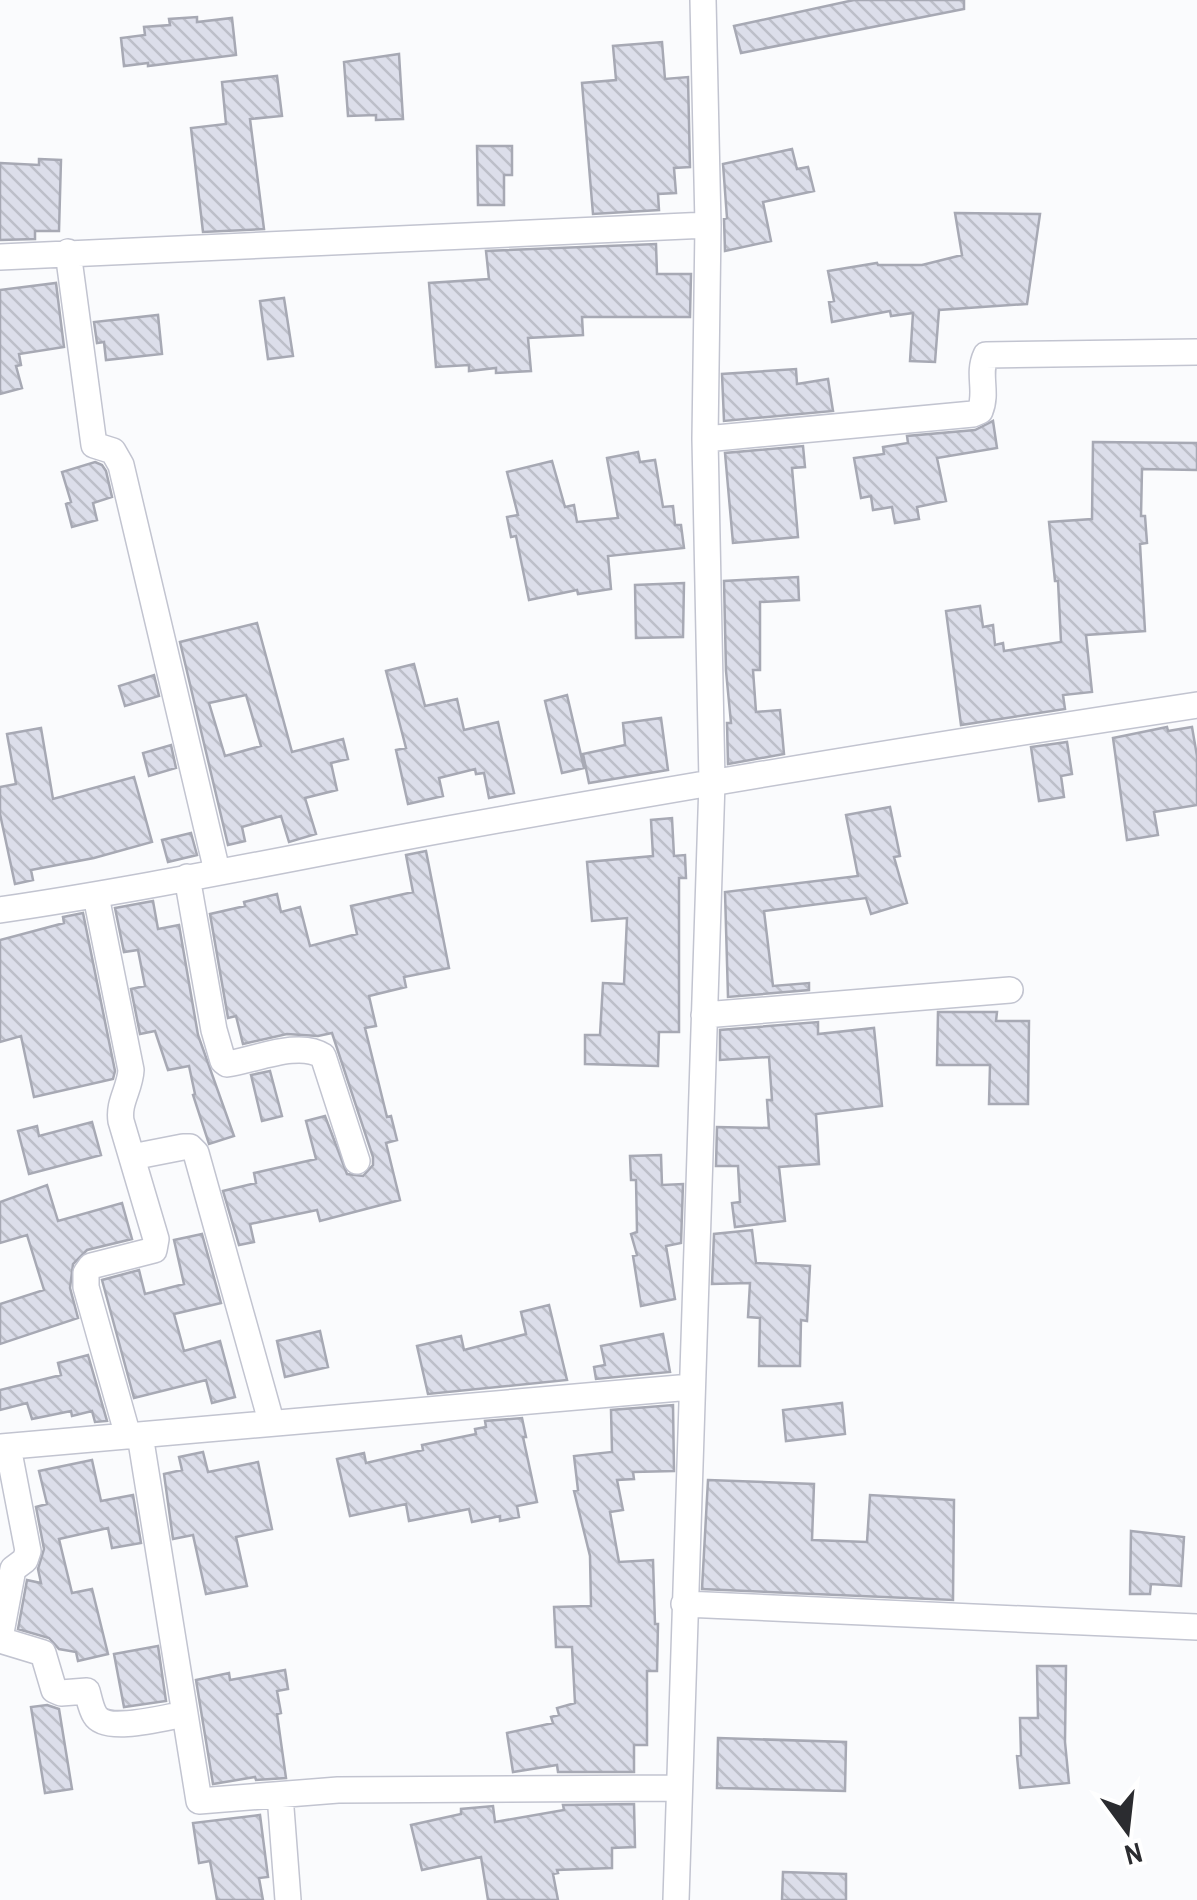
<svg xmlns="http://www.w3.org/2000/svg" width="1197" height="1900" font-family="'Archivo Narrow',sans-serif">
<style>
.building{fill:url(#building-back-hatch);stroke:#a7a9b4;stroke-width:2.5;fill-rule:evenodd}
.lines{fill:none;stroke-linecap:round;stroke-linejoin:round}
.minor-casing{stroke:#c2c4d0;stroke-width:28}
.minor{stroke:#fff;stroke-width:25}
</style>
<defs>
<pattern id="building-back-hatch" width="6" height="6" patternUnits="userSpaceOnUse" patternTransform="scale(2.5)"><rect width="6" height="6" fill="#dcdeea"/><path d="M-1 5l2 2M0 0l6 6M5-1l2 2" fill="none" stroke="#bdbfc9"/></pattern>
</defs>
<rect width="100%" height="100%" fill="#fafbfd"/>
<path class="building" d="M854,0H964V9L741,53L734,26Z
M197,17V22L232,18L236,55L148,66V63L124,66L121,38L145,35L144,27L170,25L169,19Z
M662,42L665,79L688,77L690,167L674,168L676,193L658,194L659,210L593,214L582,83L616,80L613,46Z
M399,54L403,119L376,120V115L348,116L344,62Z
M277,76L282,116L250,119L264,229L203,232L191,128L226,124L222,82Z
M477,146H512V175H504V205H478Z
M792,149L797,169L808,167L814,191L763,202L771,241L725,251L724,219L727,218L723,164Z
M39,159L61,160L59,231H35V239L0,240V163L39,165Z
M955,213L1040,214L1027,304L939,310L935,362L910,361L913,313L891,316L890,311L832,322L829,302L834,301L828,271L877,263L878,265H922L962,255Z
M656,244L657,274H691L690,317H582L583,335L528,338L531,371L496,373V368L469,371V365L436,367L429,283L489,279L486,251Z
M56,283L64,347L19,354L21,365L16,366L22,388L0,394V290Z
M284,298L293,356L268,359L260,301Z
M158,315L162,354L106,360L104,342L97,343L94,322Z
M796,369L797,384L828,379L833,411L724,421L722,374Z
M993,421L997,448L937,458L946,501L917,507L919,519L895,523L892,507L873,510L871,496L861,498L854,458L884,454L883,447L908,443L907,436L975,430Z
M1093,442L1197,443V470L1142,469L1141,516H1145L1147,543L1140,544L1145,631L1086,635L1092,692L1063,695L1065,709L961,725L946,611L980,606L983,627L993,625L995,645L1003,643L1004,651L1061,642L1058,581H1055L1049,522L1092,519Z
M803,446L805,467L792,468L798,537L733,543L725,453Z
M638,452L640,462L655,460L663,507L673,506L675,525H681L684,548L608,556L611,589L578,594L577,590L529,600L516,536L511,537L507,517L518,515L507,472L552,461L565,507L574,505L577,522L618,518L607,458Z
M95,462L102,465L106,471L112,497L93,503L97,520L72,527L66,504L71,502L62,472Z
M798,577L799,600L760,602V670H753L756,712L780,710L784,754L728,764L727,723H731L726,671L724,581Z
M684,583L683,637L636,638L635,585Z
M257,623L292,752L343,739L348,759L331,763L337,790L305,798L316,834L289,842L281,816L242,827L245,841L228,845L180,642ZM246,695L261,746L225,756L209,703Z
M414,664L425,706L457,699L464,730L498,722L514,793L489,798L484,773L476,774L475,769L439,778L443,796L408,804L396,750L406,748L386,671Z
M154,675L159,696L125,706L119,686Z
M567,695L584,768L562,773L545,701Z
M661,718L668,770L589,783L583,754L625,745L623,723Z
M1167,727L1168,731L1192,727L1197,756V805L1154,812L1158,835L1127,840L1113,738Z
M41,728L53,799L134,777L152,842L94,858L31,870L33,880L15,884L0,814V787L16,784L7,734Z
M1067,742L1072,774L1061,776L1064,797L1039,801L1031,747Z
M171,745L176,768L149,776L143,753Z
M890,807L900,856L894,857L907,903L871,914L866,898L764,911L773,986L809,983V990L728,997L725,892L858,876L846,815Z
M672,818L674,856L685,855L686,878H679V1032H659L658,1066L585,1064V1035H600L603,983L624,984L627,918L592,921L587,862L653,856L651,820Z
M191,833L197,855L168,862L162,840Z
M426,851L449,968L404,977L406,987L369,996L376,1026L365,1028L387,1117L391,1116L397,1140L386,1143L400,1200L320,1221L317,1210L250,1224L254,1242L239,1245L223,1191L256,1183L254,1173L316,1159L306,1121L325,1116L347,1174L363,1176L373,1165V1157L332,1033L318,1036L287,1034L243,1044L236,1016L228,1018L210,914L245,906L244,902L277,894L281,912L300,907L310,946L357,934L351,906L413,892L406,855Z
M153,901L158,929L179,925L198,1035L234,1136L209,1144L193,1095L195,1094L189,1066L168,1070L155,1031L140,1034L131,989L145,986L138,950L124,952L115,908Z
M83,913L115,1071L113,1079L34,1097L21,1036L0,1042V940L64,923L63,917Z
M938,1012H997L996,1021H1029L1028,1104H989L990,1065H937Z
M818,1022V1034L874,1028L882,1106L816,1114L819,1164L779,1167L785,1221L735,1227L732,1203L740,1202L738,1166H716L717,1127L769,1128L767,1100H772L769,1057L720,1060V1030Z
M270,1071L282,1116L262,1121L251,1075Z
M92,1122L101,1155L29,1174L18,1131L37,1126L39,1136Z
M661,1155L662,1185L683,1184L681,1243L666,1246L675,1299L641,1306L633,1256L637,1255L631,1234L637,1232L636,1180H631L630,1156Z
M47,1185L58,1221L122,1203L132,1239L87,1250L73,1264L70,1288L78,1318L0,1344V1304L44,1290L27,1235L0,1243V1202Z
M752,1230L756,1263L810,1266L807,1321L801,1320L800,1366H759L760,1318L748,1317L750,1283L712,1284L714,1234Z
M202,1234L221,1303L174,1314L184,1351L220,1341L235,1397L212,1403L206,1380L134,1398L102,1280L139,1270L145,1294L184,1284L174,1240Z
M549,1305L567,1380L428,1394L417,1346L461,1336L464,1350L526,1334L521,1312Z
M320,1331L328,1367L285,1377L277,1341Z
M663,1334L670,1372L596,1379L594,1367L605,1365L601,1346Z
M88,1355L107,1421L95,1422L92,1411L72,1416L71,1411L32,1419L27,1403L0,1410V1390L61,1375L58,1363Z
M842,1403L845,1434L786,1441L783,1410Z
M673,1405L674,1471L633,1472L634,1479L617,1480L623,1510L610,1512L619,1562L653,1560L655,1624H658L657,1671H647V1745H634V1772H558L557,1765L513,1772L507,1733L553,1723L551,1717L559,1715L557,1708L575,1703L572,1647H556L554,1607L591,1606L590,1556L574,1491L578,1490L574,1456L612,1452L611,1410Z
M522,1418L526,1437H523L537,1502L517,1506L519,1517L500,1521V1516L472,1522L469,1509L409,1521L406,1504L350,1516L337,1459L364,1453L366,1463L423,1450L422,1445L476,1434L475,1429L486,1427L485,1421Z
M203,1452L208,1472L258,1462L272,1529L236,1537L247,1586L206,1594L193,1535L173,1539L164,1474L182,1470L179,1457Z
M92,1460L101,1501L133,1495L141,1543L112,1548L108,1528L59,1539L72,1593L92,1589L108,1654L78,1661L76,1652L59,1649L49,1638L18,1629L27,1580L41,1583L38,1569L44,1549L36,1507L47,1504L39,1471Z
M708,1480L814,1484L812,1540L867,1542L870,1495L954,1500L953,1600L702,1589Z
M1131,1531L1184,1537L1181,1586L1151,1584L1150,1594H1130Z
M158,1646L166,1701L124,1707L114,1654Z
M1037,1666H1066L1065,1742L1069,1783L1020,1788L1017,1756L1021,1755L1020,1718H1038Z
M285,1670L288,1689L277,1691L281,1713L277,1714L286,1778L256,1780L255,1777L213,1784L196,1680L229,1673L230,1680Z
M47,1705L59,1709L72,1789L45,1793L31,1707Z
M718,1738L846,1742L845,1791L717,1788Z
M634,1804L635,1847L612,1848V1868L557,1870L558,1873L553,1874L558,1900H488L481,1857L422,1870L411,1825L461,1814V1809L493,1806L495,1822L564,1810L563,1805Z
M260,1815L268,1877L259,1878L263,1900H217L210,1861L199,1863L193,1823Z
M783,1872L846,1874V1900H782Z"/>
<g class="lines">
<defs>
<path id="minor" d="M68,252L94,445L113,451L121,465L217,871
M0,257L708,225
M705,439L973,414L980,411C988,392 977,374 986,355L1197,352
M187,877L214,1030L223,1061L227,1064C255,1060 299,1040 323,1056L357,1161
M96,896L131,1070C130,1089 118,1102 121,1121L156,1239L154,1250L91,1266L86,1273V1287L128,1436
M0,910C150,888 299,856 448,829C697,784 947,743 1197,705
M704,1015L1010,990
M132,1157L183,1147H190L196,1153L271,1421
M140,1435L199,1801L338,1790L678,1788
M0,1447L691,1387
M684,1604L1197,1627
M0,1638L13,1569L25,1560L28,1551L8,1447
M0,1640L43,1653L54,1690L61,1693L87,1691C89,1698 91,1709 95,1715C106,1734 166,1717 185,1714
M280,1795L288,1900
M676,1900L712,782L705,439L708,225L703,0"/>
</defs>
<use href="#minor" class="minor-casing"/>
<use href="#minor" class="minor"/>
</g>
<g transform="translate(1127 1830) rotate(165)" stroke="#ffffff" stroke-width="8" paint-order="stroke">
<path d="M0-8L18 38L0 25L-18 38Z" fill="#2b2c30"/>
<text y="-15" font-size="28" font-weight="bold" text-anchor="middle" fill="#2b2c30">N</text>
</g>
</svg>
